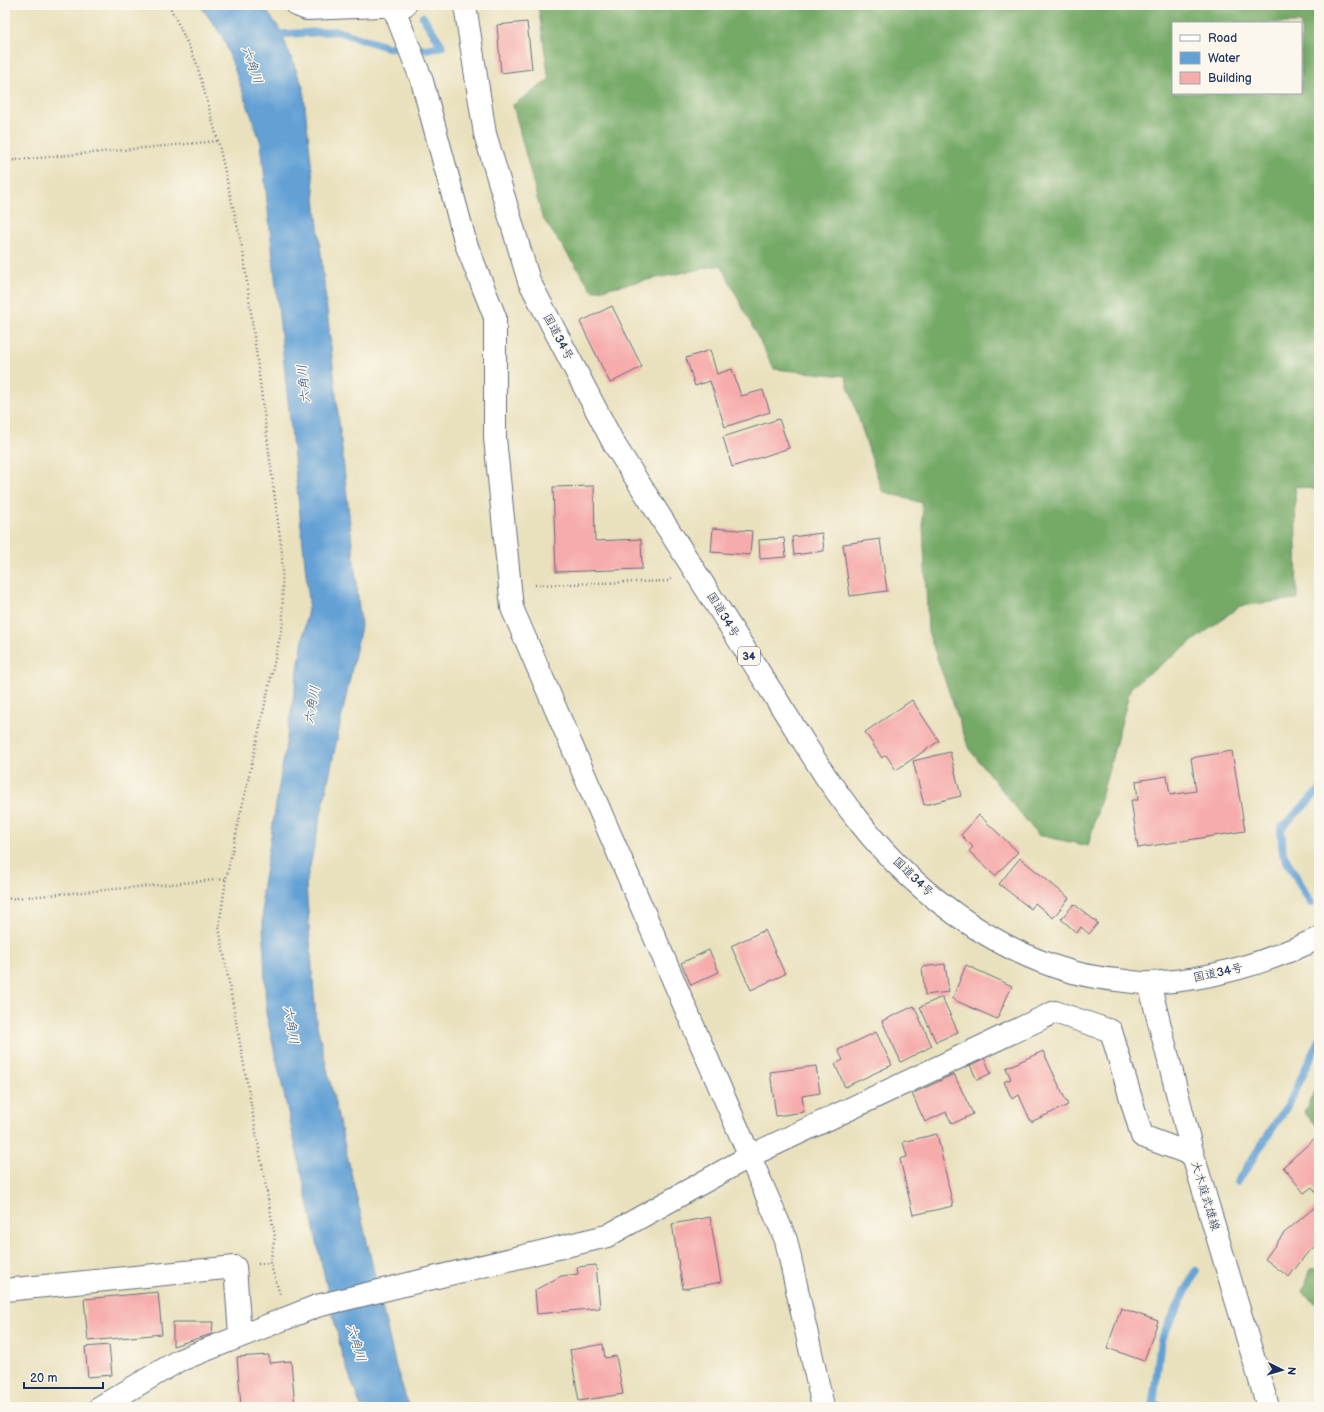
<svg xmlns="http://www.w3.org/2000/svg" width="1324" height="1412" font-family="'Balsamiq Sans','Klee One',sans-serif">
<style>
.forest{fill:#74a966;stroke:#486c62;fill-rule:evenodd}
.water{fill:#64a1d5;stroke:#40689a}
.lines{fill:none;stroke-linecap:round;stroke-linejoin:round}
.stream{stroke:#64a1d5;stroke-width:8}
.building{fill:#f6acab}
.minor-casing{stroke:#636d7f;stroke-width:24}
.major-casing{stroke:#636d7f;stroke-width:24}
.highway-casing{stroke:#636d7f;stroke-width:24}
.path{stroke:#636d7f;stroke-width:2.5;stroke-dasharray:1 3;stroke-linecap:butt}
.minor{stroke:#fff;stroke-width:22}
.major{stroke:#fff;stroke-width:22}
.highway{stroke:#fff;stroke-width:22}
.labels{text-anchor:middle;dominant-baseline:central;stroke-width:3;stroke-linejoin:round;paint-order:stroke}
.shield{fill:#fbf7ec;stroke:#5e6b89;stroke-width:1}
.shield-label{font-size:11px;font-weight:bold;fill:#1b2f5e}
.street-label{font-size:12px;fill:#1b2f5e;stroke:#fbf7ec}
.water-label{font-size:13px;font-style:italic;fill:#355788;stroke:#fbf7ec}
</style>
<rect width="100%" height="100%" fill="#fbf7ec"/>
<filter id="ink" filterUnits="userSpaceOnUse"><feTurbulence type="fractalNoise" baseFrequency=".025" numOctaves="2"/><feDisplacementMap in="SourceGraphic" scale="8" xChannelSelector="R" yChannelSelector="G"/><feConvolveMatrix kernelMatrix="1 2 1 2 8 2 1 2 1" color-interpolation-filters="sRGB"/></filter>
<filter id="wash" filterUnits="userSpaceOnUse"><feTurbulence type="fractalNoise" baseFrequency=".012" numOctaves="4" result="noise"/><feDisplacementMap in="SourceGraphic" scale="16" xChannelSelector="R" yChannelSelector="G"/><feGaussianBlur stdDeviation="0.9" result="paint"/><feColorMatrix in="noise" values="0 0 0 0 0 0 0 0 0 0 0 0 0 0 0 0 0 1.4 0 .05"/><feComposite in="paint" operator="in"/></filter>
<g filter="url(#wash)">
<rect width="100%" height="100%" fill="#e9e1bd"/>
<path class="forest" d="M538,5H1319V490L1295,486L1297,599L1240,606L1131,687L1088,846L1038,835L969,749L928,632L922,503L882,491L845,376L774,369L721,265L593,291L542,217L513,105L549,80ZM1173,23H1301V93H1173Z
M1319,1083V1128L1304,1112Z
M1319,1268V1305L1302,1292L1311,1269Z"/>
<path class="water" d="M200,5H262L279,28L303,87L361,626L306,885L316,1021L396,1367L409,1407H361L342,1355L266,1013L262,891L309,602L261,143L223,37Z"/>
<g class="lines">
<path class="stream" d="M271,35L337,31L387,47L426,49L442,46L423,17
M1311,903L1283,854L1281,828L1319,791
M1238,1181L1291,1100L1319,1040
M1161,1407L1153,1403L1161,1340L1196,1271"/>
</g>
<g id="blocks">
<path class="building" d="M527,22L532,69L501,73L497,25Z
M612,306L642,367L610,383L580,322Z
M710,350L717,374L732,369L741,396L763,390L770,412L725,427L710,381L695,386L686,358Z
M779,419L789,448L732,467L723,437Z
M594,486L595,541L641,539L642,569L556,572L553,487Z
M713,528L752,531L750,555L711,552Z
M822,533L824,551L794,555L792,537Z
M784,538L786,557L760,559L759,540Z
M880,539L887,591L850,596L843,544Z
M912,700L939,741L896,770L886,755L882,758L865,732Z
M1232,751L1245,831L1138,848L1131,800H1138L1136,781L1167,776L1170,795L1196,791L1191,758Z
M950,752L961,796L924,805L913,761Z
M979,815L1018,852L995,876L969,851L973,847L961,835Z
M1020,858L1069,898L1053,918L1035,903L1031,909L999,884Z
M1074,904L1098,923L1089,934L1081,927L1077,933L1061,919Z
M765,930L785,974L751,990L731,946Z
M709,950L719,972L691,985L681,963Z
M945,964L949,992L925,995L922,967Z
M966,965L1012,986L997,1019L952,999Z
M942,997L958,1032L936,1042L920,1007Z
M914,1006L932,1046L901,1062L882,1021Z
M876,1032L892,1065L845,1087L835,1064L843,1060L838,1050Z
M1043,1051L1068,1105L1031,1122L1019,1095L1012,1099L1004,1082L1011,1079L1006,1068Z
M984,1058L991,1073L977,1080L970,1065Z
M816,1066L820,1093L802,1096L804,1112L776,1116L770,1072Z
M954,1074L973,1114L952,1124L946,1112L925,1122L912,1094Z
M937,1134L953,1206L913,1215L900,1159L907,1157L903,1142Z
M1315,1138L1319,1142V1196L1312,1187L1304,1193L1283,1167Z
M1316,1206L1319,1209V1243L1307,1253L1289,1277L1265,1259L1284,1233Z
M710,1217L721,1282L683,1289L672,1224Z
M596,1265L600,1308L537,1314L535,1290L561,1276L578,1274L577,1267Z
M158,1292L162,1334L88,1341L84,1299Z
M1121,1308L1158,1321L1144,1361L1107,1348Z
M173,1322H213L212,1334L173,1346Z
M603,1344L605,1358L616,1356L623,1394L579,1401L570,1350Z
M109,1345L112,1375L88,1377L85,1347Z
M269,1355V1363L291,1361L295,1407H241L237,1357Z"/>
</g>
</g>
<g filter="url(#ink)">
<use href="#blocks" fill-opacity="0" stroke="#636d7f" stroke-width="1"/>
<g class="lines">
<defs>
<path id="minor" d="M297,5L307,9L405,5
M393,6L422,81L466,244L495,317V438L512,608L786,1240L823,1407
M5,1290L235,1267L240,1335
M100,1407L178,1361L317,1306L607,1236L750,1156L1055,1012L1111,1031L1142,1136L1193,1155"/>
<path id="major" d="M1149,983L1193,1155L1268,1407"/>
<path id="highway" d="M465,5L485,134L529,281L614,444L826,777C836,791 846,805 857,819C917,897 1017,971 1117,980C1128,981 1140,984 1150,983C1211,980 1265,963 1319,938"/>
</defs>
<use href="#minor" class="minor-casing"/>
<use href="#major" class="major-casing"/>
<use href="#highway" class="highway-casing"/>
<path class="path" d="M169,5L196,61L218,141L243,251L282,553L283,623L226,879L219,927L275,1237L270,1263L280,1294
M5,161L218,141
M535,585L669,581L671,579
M5,899L226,879
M258,1264L270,1263"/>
<use href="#minor" class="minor"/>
<use href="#major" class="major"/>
<use href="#highway" class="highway"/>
</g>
</g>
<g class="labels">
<rect class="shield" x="738" y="647" width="22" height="18" rx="3"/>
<g class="shield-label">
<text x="749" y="656">34</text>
</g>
<g class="street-label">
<text transform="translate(558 337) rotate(62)">国道34号</text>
<text transform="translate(723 615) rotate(58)">国道34号</text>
<text transform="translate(913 877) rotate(44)">国道34号</text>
<text transform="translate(1218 973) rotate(-12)">国道34号</text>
<text transform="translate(1205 1196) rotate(73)">大木庭武雄線</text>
</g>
<g class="water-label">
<text transform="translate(252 65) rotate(71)">六角川</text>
<text transform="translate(304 384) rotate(-96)">六角川</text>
<text transform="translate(312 705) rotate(-80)">六角川</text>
<text transform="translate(291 1025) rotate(81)">六角川</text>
<text transform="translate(356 1343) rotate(74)">六角川</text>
</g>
</g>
<rect width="1324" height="1412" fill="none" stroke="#fbf7ec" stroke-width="20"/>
<rect x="1172" y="22" width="130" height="72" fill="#fbf7ec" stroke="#a1a7b3"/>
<rect x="1180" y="35" width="20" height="6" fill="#ffffff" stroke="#a1a7b3"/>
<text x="1208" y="42" font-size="12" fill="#1b2f5e">Road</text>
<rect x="1180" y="52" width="20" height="12" fill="#64a1d5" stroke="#a1a7b3"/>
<text x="1208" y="62" font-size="12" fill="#1b2f5e">Water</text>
<rect x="1180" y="72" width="20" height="12" fill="#f6acab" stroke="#a1a7b3"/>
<text x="1208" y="82" font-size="12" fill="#1b2f5e">Building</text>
<g transform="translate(1282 1370) rotate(95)" stroke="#fbf7ec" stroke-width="3" paint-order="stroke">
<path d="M0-3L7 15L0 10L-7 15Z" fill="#1b2f5e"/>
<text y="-6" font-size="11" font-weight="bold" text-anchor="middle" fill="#1b2f5e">N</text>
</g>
<path d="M24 1382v6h79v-6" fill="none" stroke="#1b2f5e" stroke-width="2"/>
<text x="30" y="1382" font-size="12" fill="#1b2f5e" stroke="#fbf7ec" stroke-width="3" paint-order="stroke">20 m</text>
</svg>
